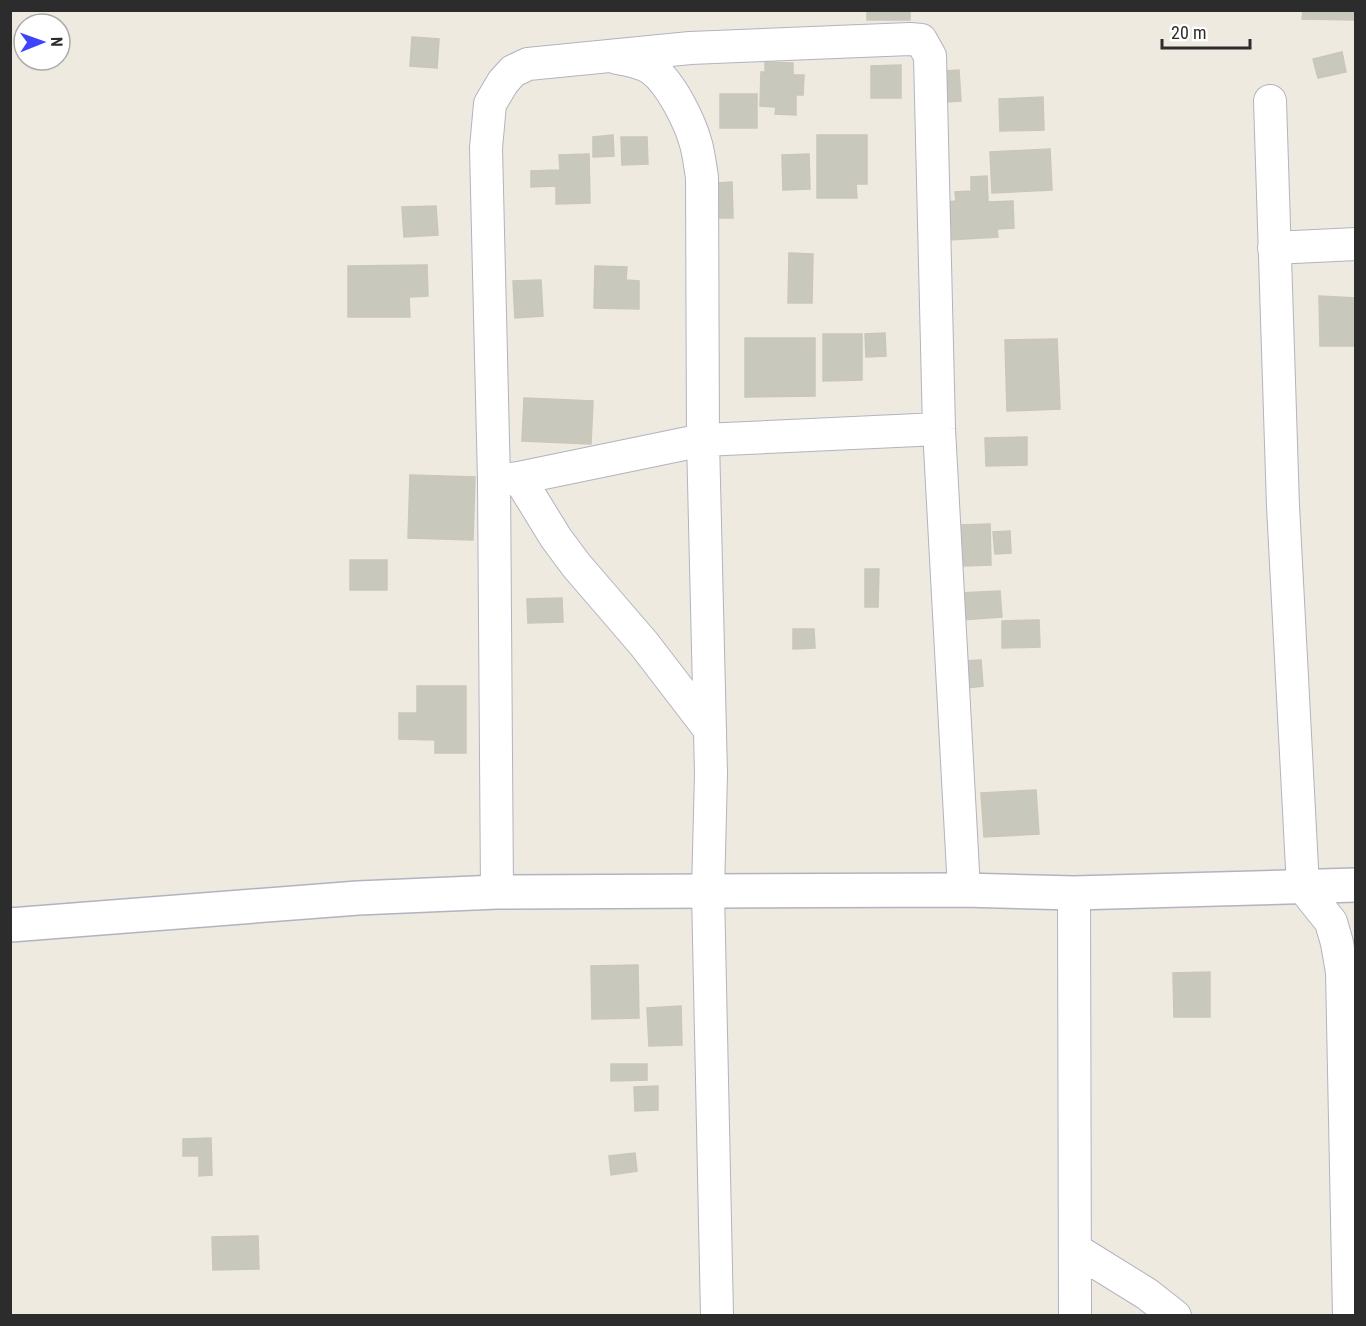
<svg xmlns="http://www.w3.org/2000/svg" width="1366" height="1326" font-family="'Roboto Condensed',sans-serif">
<style>
.building{fill:#c9c8bd;stroke:#cac6b8;stroke-width:1.5}
.lines{fill:none;stroke-linecap:round;stroke-linejoin:round}
.street-casing{stroke:#b2b3c0;stroke-width:34}
.secondary-casing{stroke:#b2b3c0;stroke-width:36}
.street{stroke:#fff;stroke-width:32}
.secondary{stroke:#fff;stroke-width:33}
</style>
<rect width="100%" height="100%" fill="#eeeadf"/>
<path class="building" d="M867,10H910V20H867Z
M1303,10H1355V20L1302,19Z
M412,37L439,39L437,68L410,66Z
M1342,52L1346,72L1318,78L1313,59Z
M765,62L793,63V75H804L803,95H796V115L775,114L776,107L760,106L761,72H765Z
M901,65V98H871V66Z
M959,70L961,101L945,102L944,71Z
M720,94H757V128H720Z
M1043,97L1044,130L1000,131L999,99Z
M613,135L614,156L593,157V137Z
M817,135H867V184H856L857,198H817Z
M621,137H647L648,164L622,165Z
M1050,149L1052,190L992,193L990,152Z
M589,154L590,203L556,204V186L531,187V171L560,170L559,155Z
M809,154L810,189L783,190L782,155Z
M987,176L988,202L1013,201L1014,228L997,229L998,237L948,240L947,202L956,201L955,192L971,191V177Z
M732,182L733,218H717V183Z
M436,206L438,235L404,237L402,207Z
M789,253L813,254L812,303H788Z
M427,265L428,296L409,297L410,317H348V266Z
M595,266L627,267L626,280L639,281V309L594,308Z
M541,280L543,316L515,318L513,281Z
M1319,296L1356,298V346H1320Z
M885,333L886,356L866,357L865,334Z
M823,334H862V380L823,381Z
M745,338H815V396L745,397Z
M1057,339L1060,409L1007,411L1005,340Z
M524,398L593,401L591,444L522,441Z
M1027,437V465L986,466L985,438Z
M410,475L475,477L473,540L408,538Z
M990,524L991,565L962,566L961,525Z
M1010,531L1011,553L995,554L993,532Z
M350,560H387V590H350Z
M865,569H879L878,607H865Z
M1000,591L1002,617L960,620L959,593Z
M562,598L563,622L528,623L527,599Z
M1039,620L1040,647L1002,648V621Z
M793,629H814L815,648L793,649Z
M981,660L983,686L967,688L965,661Z
M417,686H466V753H435V740L399,739V713H417Z
M1036,790L1039,834L984,837L981,793Z
M638,965L639,1018L592,1019L591,966Z
M1210,972V1017H1174L1173,973Z
M681,1006L682,1045L649,1046L647,1008Z
M611,1064H647V1080L611,1081Z
M658,1086V1110L635,1111L634,1087Z
M211,1138L212,1175L199,1176V1156H183V1139Z
M635,1153L637,1171L611,1175L609,1156Z
M258,1236L259,1269L213,1270L212,1237Z"/>
<g class="lines">
<defs>
<path id="street" d="M617,58C630,60 641,62 652,69C671,83 690,122 696,144C699,155 700,166 702,177L703,440L711,774L708,891L717,1316
M1270,101L1283,506L1303,887L1331,922L1337,943L1342,972L1349,1316
M1274,248L1356,244
M519,478L556,538L576,565L644,644L710,730
M494,481L519,478L703,440L939,429
M497,892L494,481L486,148L490,104L503,82L513,71L528,64L690,48L910,39L921,40L930,56L939,429L964,890
M1074,893L1075,1316
M1076,1250L1147,1294L1175,1316"/>
<path id="secondary" d="M10,925L358,898L497,892L964,890L1074,893L1356,885"/>
</defs>
<use href="#street" class="street-casing"/>
<use href="#secondary" class="secondary-casing"/>
<use href="#street" class="street"/>
<use href="#secondary" class="secondary"/>
</g>
<rect width="1366" height="1326" fill="none" stroke="#2c2c2c" stroke-width="24"/>
<g transform="translate(42 42) rotate(89)"><circle r="28" fill="#ffffff" stroke="#ababab" stroke-width="1.5"/>
<path d="M0-4.5L10 22L0 15L-10 22Z" fill="#3e44fc"/>
<text y="-9" font-size="16" font-weight="bold" text-anchor="middle" fill="#2c2c2c">N</text>
</g>
<path d="M1162 39v9h88v-9" fill="none" stroke="#2c2c2c" stroke-width="3"/>
<text x="1171" y="39" font-size="18" fill="#2c2c2c" stroke="#ffffff" stroke-width="4.5" paint-order="stroke">20 m</text>
</svg>
